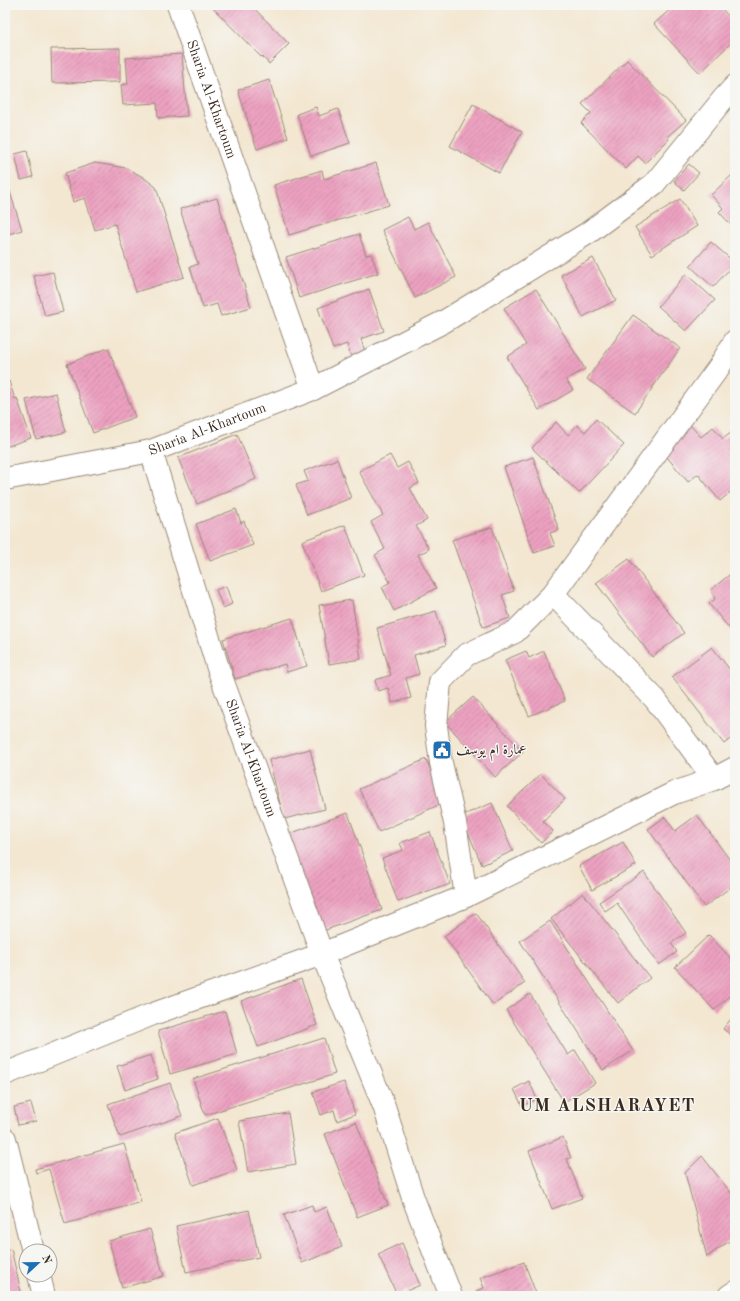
<svg xmlns="http://www.w3.org/2000/svg" width="740" height="1301" font-family="'Old Standard TT',Amiri,serif">
<style>
.building{fill:url(#building-hatch)}
.lines{fill:none;stroke-linecap:round;stroke-linejoin:round}
.minor-casing{stroke:#978878;stroke-width:24}
.minor{stroke:#fff;stroke-width:22}
.labels{text-anchor:middle;dominant-baseline:central;stroke-width:3;stroke-linejoin:round;paint-order:stroke}
.street-label{font-size:14px;fill:#3b2a1e;stroke:#f6f6f2}
.poi-label{font-size:14px;fill:#3b2a1e;stroke:#f6f6f2;text-anchor:start}
.district-label{font-size:18px;font-weight:bold;letter-spacing:1px;fill:#3b2a1e;stroke:#f6f6f2}
</style>
<defs>
<pattern id="building-hatch" width="6" height="6" patternUnits="userSpaceOnUse"><rect width="6" height="6" fill="#eda2c1"/><path d="M-1 1l2-2M0 6l6-6M5 7l2-2" fill="none" stroke="#c1849c"/></pattern>
</defs>
<rect width="100%" height="100%" fill="#f6f6f2"/>
<filter id="ink" filterUnits="userSpaceOnUse"><feTurbulence type="fractalNoise" baseFrequency=".025" numOctaves="2"/><feDisplacementMap in="SourceGraphic" scale="8" xChannelSelector="R" yChannelSelector="G"/><feConvolveMatrix kernelMatrix="1 2 1 2 8 2 1 2 1" color-interpolation-filters="sRGB"/></filter>
<filter id="wash" filterUnits="userSpaceOnUse"><feTurbulence type="fractalNoise" baseFrequency=".012" numOctaves="4" result="noise"/><feDisplacementMap in="SourceGraphic" scale="16" xChannelSelector="R" yChannelSelector="G"/><feGaussianBlur stdDeviation="0.9" result="paint"/><feColorMatrix in="noise" values="0 0 0 0 0 0 0 0 0 0 0 0 0 0 0 0 0 1.4 0 .05"/><feComposite in="paint" operator="in"/></filter>
<g filter="url(#wash)">
<rect width="100%" height="100%" fill="#f3e7d1"/>
<g id="blocks">
<path class="building" d="M210,5H251L289,44L269,64L262,56L261,57Z
M675,5H718L735,23V39L700,73L654,24Z
M120,48V82L52,83L51,49Z
M182,54L187,116L158,118L157,103L123,105L121,85L128,84L126,58Z
M627,60L686,120L667,137L669,139L645,163L638,156L626,169L581,123L591,113L582,104Z
M269,80L288,138L257,149L238,90Z
M473,104L522,132L499,173L450,146Z
M316,107L319,116L338,109L350,143L311,156L297,114Z
M27,151L33,177L21,180L15,154Z
M95,163L126,168L143,177L156,187L184,277L136,292L115,224L95,230L85,198L73,202L65,173Z
M376,163L389,205L289,235L274,185L322,170L324,179Z
M689,164L699,173L684,190L674,181Z
M735,172V229L719,212L723,208L711,195Z
M5,176L22,230L5,235Z
M217,198L251,307L221,316L217,304L203,308L190,267L198,264L180,209Z
M680,199L697,226L652,255L635,227Z
M408,217L414,229L428,222L456,277L415,298L382,230Z
M359,234L366,255L371,254L378,273L299,298L286,257Z
M711,242L735,263L713,287L690,266Z
M593,258L616,300L583,317L561,275Z
M53,272L63,312L45,316L34,276Z
M686,274L715,300L686,331L658,306Z
M369,289L384,331L361,339L365,352L351,357L347,344L333,349L318,308Z
M536,289L585,369L566,380L573,390L539,410L507,357L526,345L504,308Z
M633,315L680,348L635,413L587,379Z
M108,348L135,417L93,433L67,364Z
M9,381L15,399L17,398L31,438L5,447V383Z
M56,393L66,432L36,439L26,400Z
M596,419L624,445L579,493L532,448L556,422L568,435L577,425L585,432Z
M690,425L701,437L713,427L723,439L732,432L735,435V488L720,501L698,474L688,482L661,450Z
M237,434L256,479L197,504L178,458Z
M390,455L397,468L408,462L419,483L410,488L427,520L416,526L429,549L418,555L436,588L394,611L382,587L390,582L375,555L385,549L371,522L383,515L359,471Z
M533,457L559,530L550,533L555,546L534,553L504,467Z
M337,459L351,498L307,515L296,485L308,481L304,471Z
M236,509L241,523L244,521L253,545L210,561L196,524Z
M345,525L364,575L321,591L302,541Z
M492,527L514,591L502,595L510,618L483,627L452,540Z
M629,559L684,633L652,657L596,583Z
M735,570V635L709,604L715,599L711,590Z
M226,586L232,604L223,608L216,590Z
M352,600L361,659L329,664L319,605Z
M436,611L446,645L414,655L419,674L406,678L411,698L392,703L388,688L378,691L375,680L391,675L377,628Z
M292,618L307,666L287,672L285,664L235,679L223,639Z
M712,647L735,676V735L724,744L672,677Z
M526,651L529,658L544,651L565,701L529,716L505,660Z
M473,697L523,752L495,777L445,722Z
M310,749L325,809L284,819L269,760Z
M426,759L445,802L379,832L359,789Z
M541,774L565,799L543,821L553,831L541,843L507,806Z
M492,803L513,851L482,865L461,816Z
M348,813L382,910L320,932L286,835Z
M697,815L735,867V884L704,907L648,829L665,817L675,831Z
M430,832L450,884L439,888V887L398,902L382,858L403,850L400,843Z
M623,842L636,865L592,890L579,866Z
M644,872L686,933L671,943L677,952L659,965L617,903L605,911L599,902Z
M583,893L650,978L618,1003L551,919Z
M476,913L525,983L493,1005L444,936Z
M550,921L633,1051L603,1070L520,941Z
M709,935L735,963V991L714,1010L675,967Z
M301,979L317,1025L258,1047L241,1001Z
M530,994L568,1055L575,1050L595,1083L564,1102L506,1010Z
M225,1011L237,1054L170,1074L158,1031Z
M735,1014V1038L723,1029Z
M324,1038L335,1074L205,1115L193,1079Z
M151,1055L158,1079L125,1090L117,1066Z
M529,1081L537,1099L522,1106L514,1089Z
M344,1082L355,1114L337,1121L334,1110L321,1115L313,1092Z
M170,1083L182,1116L120,1137L108,1104Z
M31,1103L36,1121L18,1125L14,1107Z
M288,1113L296,1164L248,1172L239,1121Z
M218,1118L237,1170L193,1185L175,1133Z
M356,1122L388,1205L357,1217L325,1134Z
M563,1137L571,1158L567,1159L582,1198L552,1209L529,1151Z
M124,1144L141,1202L65,1224L49,1169L36,1173L35,1169Z
M702,1156L735,1198V1237L707,1257L685,1173Z
M312,1205L314,1212L327,1207L342,1247L302,1263L284,1215Z
M249,1210L259,1257L186,1272L176,1226Z
M150,1229L164,1276L122,1288L109,1241Z
M402,1243L420,1285L397,1295L378,1254Z
M11,1249L22,1296H5V1251Z
M524,1262L537,1296H478L476,1291L484,1288L480,1278Z"/>
</g>
</g>
<g filter="url(#ink)">
<use href="#blocks" fill-opacity="0" stroke="#978878" stroke-width="1"/>
<g class="lines">
<defs>
<g id="minor">
<path id="s1" d="M178,5L313,389"/>
<path id="s2" d="M151,451L218,668L322,954L384,1106L413,1198L451,1296"/>
<path id="s3" d="M5,479L151,451L313,389L445,321L588,233L654,184L724,98L735,86"/>
<path d="M553,594L655,699L714,779"/>
<path d="M466,896L455,823L441,763L436,726L440,682L466,655L515,632L553,594L719,367L735,341"/>
<path d="M5,1074L153,1014L322,954L466,896L674,793L714,779L735,768"/>
<path d="M5,1139L33,1251"/>
<path d="M39,1275L44,1296"/>
<path d="M729,1296L735,1292"/>
</g>
</defs>
<use href="#minor" class="minor-casing"/>
<use href="#minor" class="minor"/>
</g>
</g>
<defs>
<symbol id="civic-square" viewBox="-11 -11 22 22"><rect x="-9" y="-9" width="18" height="18" rx="4" fill="#1f6fb2" stroke="#f6f6f2"/><path d="M-.6-6.5H3V-4.5H.6V-3L4-1V1h2V6H-6V1h2V-1L-.6-3ZM-1.2 2.5V6h2.4V2.5Z" fill="#fff"/></symbol>
</defs>
<g fill-rule="evenodd">
<use href="#civic-square" x="431" y="739" width="22" height="22"/>
</g>
<g class="labels">
<g class="street-label">
<text stroke="none"><textPath href="#s1" startOffset="100">Sharia Al-Khartoum</textPath></text>
<text stroke="none"><textPath href="#s3" startOffset="209">Sharia Al-Khartoum</textPath></text>
<text stroke="none"><textPath href="#s2" startOffset="323">Sharia Al-Khartoum</textPath></text>
</g>
<g class="poi-label">
<text x="456" y="750">عمارة ام يوسف</text>
</g>
<g class="district-label">
<text x="607" y="1106">UM ALSHARAYET</text>
</g>
</g>
<rect width="740" height="1301" fill="none" stroke="#f6f6f2" stroke-width="20"/>
<g transform="translate(38 1263) rotate(68)"><circle r="19" fill="#f6f6f2" stroke="#aba49d"/>
<path d="M0-3L7 15L0 10L-7 15Z" fill="#1f6fb2"/>
<text y="-6" font-size="11" font-weight="bold" text-anchor="middle" fill="#3b2a1e">N</text>
</g>
</svg>
